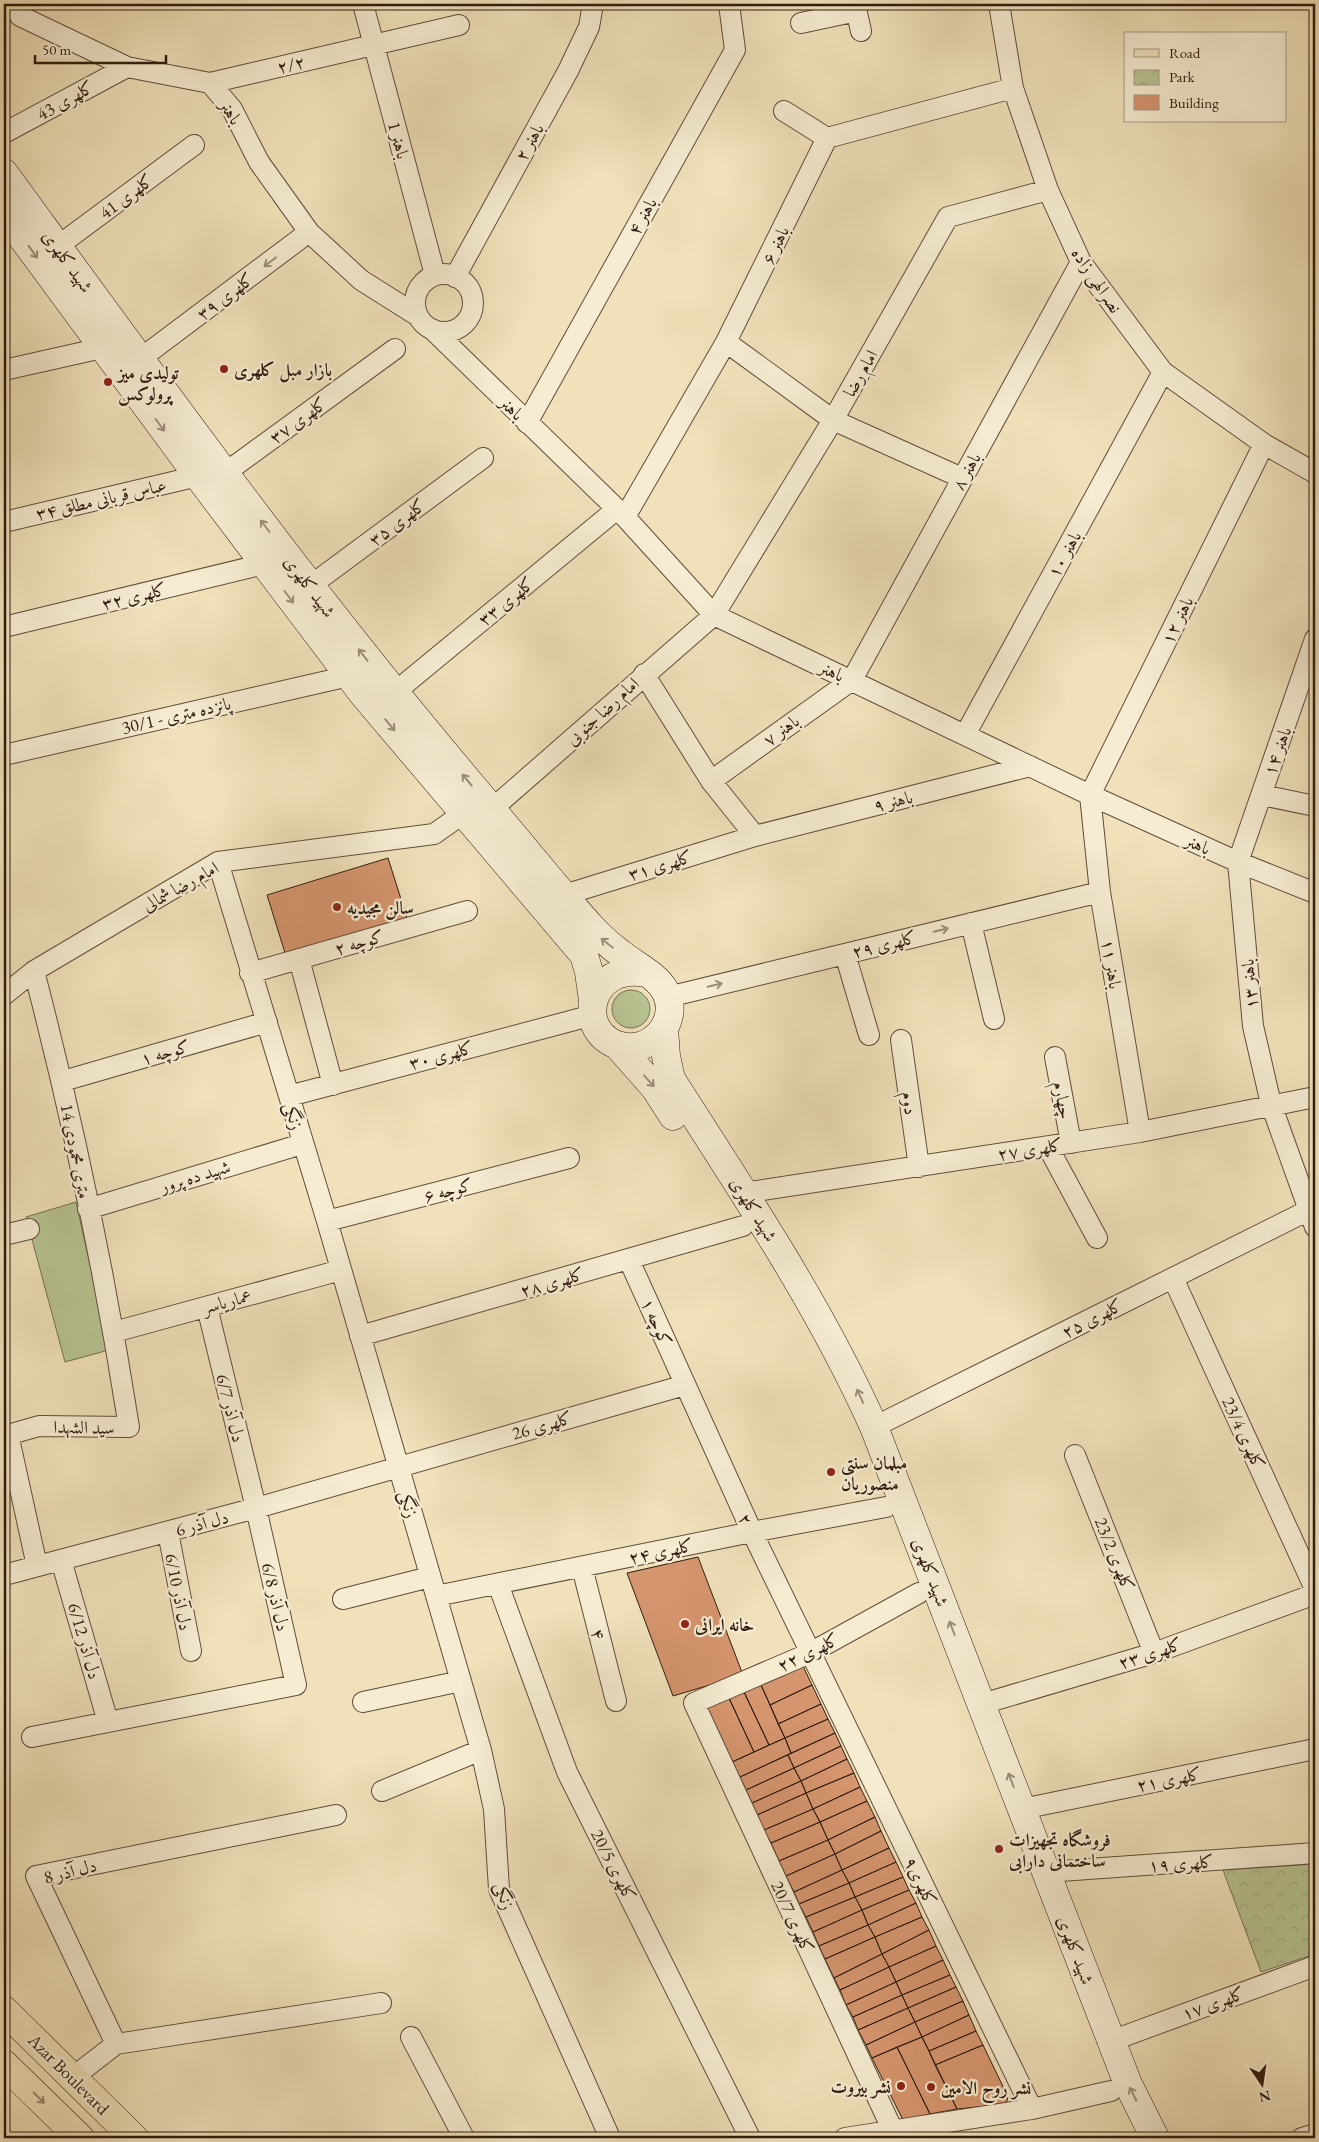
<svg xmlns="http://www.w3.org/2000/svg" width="1319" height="2142" font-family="'EB Garamond',Amiri,serif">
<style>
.green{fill:#b7c392;stroke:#747051}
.park{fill:url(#park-crowns);stroke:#747051}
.building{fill:#d5956e;stroke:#301c10}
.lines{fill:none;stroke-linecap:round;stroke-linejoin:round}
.minor-casing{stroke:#604d3a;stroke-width:22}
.secondary-casing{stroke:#301c10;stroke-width:29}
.primary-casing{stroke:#301c10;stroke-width:29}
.minor{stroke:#f5ecd2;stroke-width:20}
.secondary{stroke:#f5ecd2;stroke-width:28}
.primary{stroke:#f0e1ba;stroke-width:28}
.oneway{stroke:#9c8e7b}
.oneway2{stroke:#9a886e}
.poi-dot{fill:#8f2418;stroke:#f5ecd2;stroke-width:2}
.labels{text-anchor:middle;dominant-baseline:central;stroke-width:4.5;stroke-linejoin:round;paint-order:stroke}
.street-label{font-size:18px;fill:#301c10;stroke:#f5ecd2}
.poi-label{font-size:18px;font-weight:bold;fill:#301c10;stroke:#f5ecd2;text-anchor:start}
</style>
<defs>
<pattern id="park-crowns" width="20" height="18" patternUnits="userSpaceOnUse" patternTransform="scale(1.25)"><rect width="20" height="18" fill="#b7c392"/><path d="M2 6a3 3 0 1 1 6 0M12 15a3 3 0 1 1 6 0" fill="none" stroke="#9ea77d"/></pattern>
</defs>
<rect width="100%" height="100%" fill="#f0e1ba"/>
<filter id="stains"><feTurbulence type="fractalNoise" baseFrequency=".004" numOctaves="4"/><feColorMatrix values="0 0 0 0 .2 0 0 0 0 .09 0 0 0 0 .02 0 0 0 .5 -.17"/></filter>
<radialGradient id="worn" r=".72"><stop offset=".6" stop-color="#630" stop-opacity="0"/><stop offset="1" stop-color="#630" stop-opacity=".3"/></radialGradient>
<path class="green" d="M612 1009a19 19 0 1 1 38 0a19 19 0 1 1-38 0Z
M76,1202L109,1350L65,1362L26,1217Z"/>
<path class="park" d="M1315,1864V1954L1261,1972L1223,1870Z"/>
<path class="building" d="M388,858L407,918L286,956L267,895Z
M698,1557L743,1675L673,1696L627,1573Z
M803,1666L812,1685L770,1705L761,1685Z
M761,1685L785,1738L769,1745L744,1692Z
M812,1685L821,1704L778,1724L770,1705Z
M744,1692L769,1745L754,1752L729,1698Z
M729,1698L754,1752L732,1762L707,1708Z
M821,1704L828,1719L785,1738L778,1724Z
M828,1719L835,1733L791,1753L785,1738Z
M835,1733L841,1746L794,1768L788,1755Z
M785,1738L791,1753L740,1777L732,1762Z
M841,1746L847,1759L801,1781L794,1768Z
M788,1755L794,1768L746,1790L740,1777Z
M847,1759L854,1773L806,1793L801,1781Z
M794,1768L801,1781L752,1803L746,1790Z
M854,1773L860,1787L813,1809L806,1793Z
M801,1781L806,1793L757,1815L752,1803Z
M860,1787L867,1801L820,1822L813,1809Z
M806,1793L813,1809L764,1830L757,1815Z
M867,1801L875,1817L828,1840L820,1822Z
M813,1809L820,1822L771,1843L764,1830Z
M875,1817L881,1831L835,1854L828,1840Z
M820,1822L828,1840L779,1861L771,1843Z
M881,1831L889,1848L842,1870L835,1854Z
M828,1840L835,1854L786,1876L779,1861Z
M889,1848L896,1862L849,1883L842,1870Z
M835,1854L842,1870L794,1892L786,1876Z
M896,1862L903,1877L855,1897L849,1883Z
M842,1870L849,1883L799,1904L794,1892Z
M903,1877L909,1890L862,1910L855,1897Z
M849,1883L855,1897L806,1917L799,1904Z
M909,1890L916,1903L868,1925L862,1910Z
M855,1897L862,1910L813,1932L806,1917Z
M916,1903L922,1917L875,1937L868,1925Z
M862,1910L868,1925L819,1946L813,1932Z
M922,1917L929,1930L882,1954L875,1937Z
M868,1925L875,1937L825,1959L819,1946Z
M929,1930L936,1946L889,1967L882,1954Z
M875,1937L882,1954L834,1978L825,1959Z
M936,1946L943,1960L896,1982L889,1967Z
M882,1954L889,1967L840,1990L834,1978Z
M943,1960L950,1975L902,1995L896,1982Z
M889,1967L896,1982L846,2005L840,1990Z
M950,1975L956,1987L908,2008L902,1995Z
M896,1982L902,1995L853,2017L846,2005Z
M956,1987L963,2001L915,2022L908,2008Z
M902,1995L908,2008L858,2030L853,2017Z
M963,2001L969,2015L922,2037L915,2022Z
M908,2008L915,2022L866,2045L858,2030Z
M969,2015L976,2031L929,2051L922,2037Z
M915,2022L922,2037L872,2058L866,2045Z
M976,2031L983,2045L935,2065L929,2051Z
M922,2037L929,2051L957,2109L930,2114L897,2047Z
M983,2045L1008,2097L1006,2104L957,2109L935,2065Z
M897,2047L930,2114L903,2120L872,2058Z"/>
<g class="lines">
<defs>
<path id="minor" d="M15,4L20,16L127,67L210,83L232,109L259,162L309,232L361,280L418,316
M363,4L435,275
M855,4L861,31
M999,4L1013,88L1048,190L1081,262L1163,372L1264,444L1315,473
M801,23L857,11
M210,83L459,25
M784,111L827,138
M4,133L127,67
M58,246L194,145
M415 303a29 29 0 1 1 58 0a29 29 0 1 1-58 0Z
M455,277L568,71L589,27L593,4
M432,329L625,517L714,615L1090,795L1238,862L1315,893
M726,342L833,420L962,478
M140,359L309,232
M4,370L102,348
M527,423L735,50L729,4
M225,473L395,349
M625,517L726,342L827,138L1013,88
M4,522L198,476
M310,586L483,458
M4,627L264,564
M1315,639L1238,862L1253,1026L1271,1104L1315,1227
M644,674L711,781L755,836
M394,693L617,509
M965,735L1163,372
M4,755L349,676
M711,781L852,680L1081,262
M1262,795L1315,806
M492,809L714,615L833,420L948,217L1048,190
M218,862L327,1221L481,1750L494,1809L499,1889L610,2138
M564,895L755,836L1030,766
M971,923L994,1019
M845,954L869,1035
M299,959L333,1085
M250,973L467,911
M4,995L34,971L218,862L434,834L464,813
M668,997L1100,892
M901,1040L919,1167
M1055,1057L1071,1143
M63,1081L267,1022
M289,1096L593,1015
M1140,1132L1100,892L1090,795L1264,444
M1048,1147L1097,1238
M744,1193L1140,1132L1315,1097
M88,1209L302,1144
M327,1221L569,1158
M4,1235L29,1229
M629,1260L752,1532L1032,2109
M1173,1278L1315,1589
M114,1332L341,1270
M360,1336L743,1226
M874,1427L1309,1210
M8,1434L37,1566
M4,1436L39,1426L129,1427C105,1274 73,1121 34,971
M1075,1455L1154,1653
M168,1532L191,1651
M61,1560L108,1722
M582,1567L616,1701
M4,1575L256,1508L685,1385
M498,1584L567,1772L750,2138
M436,1596L752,1532L886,1507
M343,1599L430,1577
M363,1702L461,1681
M982,1704L1154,1653L1315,1594
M32,1737L296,1685L256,1508L207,1307
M382,1791L481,1750
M1022,1809L1315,1749
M1046,1872L1315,1853
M411,2037L464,2138
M1111,2041L1315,1966
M116,2044L381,2003
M72,2078L116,2044L36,1876L336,1815
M893,2131L694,1703L810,1653L919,1593
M845,2138L1032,2109L1111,2091
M1302,2138L1315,2134"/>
<path id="secondary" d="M4,173C153,377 301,583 464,776C494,812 524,848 554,884C575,908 594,934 620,953C633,964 655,974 664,989C683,1019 651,1057 617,1045C573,1028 591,962 646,973
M4,213L198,476L363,694L584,955L589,972L593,1001
M664,1029L666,1056L671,1079C743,1192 819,1304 874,1427L1128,2084L1155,2138
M617,1045L655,1088L673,1116"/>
<path id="primary" d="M4,2010L134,2138
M4,2064L80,2138"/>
</defs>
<use href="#minor" class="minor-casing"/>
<use href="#secondary" class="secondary-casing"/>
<use href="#primary" class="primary-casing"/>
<use href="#minor" class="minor"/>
<use href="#secondary" class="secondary"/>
<use href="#primary" class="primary"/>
</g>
<defs><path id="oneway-shaft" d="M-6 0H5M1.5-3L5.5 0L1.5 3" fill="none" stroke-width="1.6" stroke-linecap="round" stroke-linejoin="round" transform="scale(1.25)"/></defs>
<g class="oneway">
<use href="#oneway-shaft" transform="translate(33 252) rotate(54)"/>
<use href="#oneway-shaft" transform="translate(270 262) rotate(143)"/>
<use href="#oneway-shaft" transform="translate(160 425) rotate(53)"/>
<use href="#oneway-shaft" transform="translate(265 526) rotate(-127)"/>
<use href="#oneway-shaft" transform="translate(289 597) rotate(53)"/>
<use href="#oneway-shaft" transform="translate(363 655) rotate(-128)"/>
<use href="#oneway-shaft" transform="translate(390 725) rotate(50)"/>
<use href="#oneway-shaft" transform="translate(467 780) rotate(-130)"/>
<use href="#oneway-shaft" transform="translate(941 930) rotate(-14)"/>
<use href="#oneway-shaft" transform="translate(607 943) rotate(-141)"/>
<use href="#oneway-shaft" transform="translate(715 985) rotate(-14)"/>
<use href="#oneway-shaft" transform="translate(649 1081) rotate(48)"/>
<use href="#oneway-shaft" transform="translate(860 1396) rotate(-114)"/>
<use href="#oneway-shaft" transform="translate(952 1628) rotate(-111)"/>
<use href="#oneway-shaft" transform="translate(1011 1780) rotate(-111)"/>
<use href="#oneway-shaft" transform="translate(1133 2094) rotate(-116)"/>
</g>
<use class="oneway2" href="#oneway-shaft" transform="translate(39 2098) rotate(44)"/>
<g class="poi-dot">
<circle cx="224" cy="369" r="5"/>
<circle cx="108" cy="382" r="5"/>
<circle cx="337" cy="907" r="5"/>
<circle cx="831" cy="1472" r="5"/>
<circle cx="685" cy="1624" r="5"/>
<circle cx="999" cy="1849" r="5"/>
<circle cx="901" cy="2086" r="5"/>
<circle cx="931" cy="2087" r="5"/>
</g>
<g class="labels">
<g class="street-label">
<text transform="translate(291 64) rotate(-13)">۲/۲</text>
<text transform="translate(65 100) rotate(-29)">کلهری 43</text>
<text transform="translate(231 112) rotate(57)">باهنر</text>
<text transform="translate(399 140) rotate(75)">باهنر 1</text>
<text transform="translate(529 142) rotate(-61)">باهنر ۲</text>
<text transform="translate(126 196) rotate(-37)">کلهری 41</text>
<text transform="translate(642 216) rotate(-61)">باهنر ۴</text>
<text transform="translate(775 245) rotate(-64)">باهنر ۶</text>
<text transform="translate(68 261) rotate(54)">شهید کلهری</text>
<text transform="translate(1097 280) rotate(56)">نصرالهی زاده</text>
<text transform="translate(225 296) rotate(-37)">کلهری ۳۹</text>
<text transform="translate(860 373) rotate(-60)">امام رضا</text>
<text transform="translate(512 408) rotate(44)">باهنر</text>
<text transform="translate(298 420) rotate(-36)">کلهری ۳۷</text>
<text transform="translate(966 471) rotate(-61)">باهنر ۸</text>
<text transform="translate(101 499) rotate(-13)">عباس قربانی مطلق ۳۴</text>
<text transform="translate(397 522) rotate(-37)">کلهری ۳۵</text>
<text transform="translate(1064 554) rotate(-61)">باهنر ۱۰</text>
<text transform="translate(310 586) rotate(53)">شهید کلهری</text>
<text transform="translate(134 596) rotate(-14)">کلهری ۳۲</text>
<text transform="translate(506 601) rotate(-39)">کلهری ۳۳</text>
<text transform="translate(1177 620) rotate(-64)">باهنر ۱۲</text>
<text transform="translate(832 671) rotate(25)">باهنر</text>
<text transform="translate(602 711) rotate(-42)">امام رضا جنوبی</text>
<text transform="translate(176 715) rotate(-13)">30/1 - پانزده متری</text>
<text transform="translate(781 730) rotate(-36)">باهنر ۷</text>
<text transform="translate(1277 751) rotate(-70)">باهنر ۱۴</text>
<text transform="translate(893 801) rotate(-14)">باهنر ۹</text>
<text transform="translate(1198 844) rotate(24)">باهنر</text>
<text transform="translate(660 865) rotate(-17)">کلهری ۳۱</text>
<text transform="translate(180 886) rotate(-29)">امام رضا شمالی</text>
<text transform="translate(359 942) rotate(-16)">۲ کوچه</text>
<text transform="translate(884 944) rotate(-14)">کلهری ۲۹</text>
<text transform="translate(1112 964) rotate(81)">باهنر ۱۱</text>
<text transform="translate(1249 984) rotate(-95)">باهنر ۱۳</text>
<text transform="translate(165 1052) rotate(-16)">۱ کوچه</text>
<text transform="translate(441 1055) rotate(-15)">کلهری ۳۰</text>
<text transform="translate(1063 1100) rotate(79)">چهارم</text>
<text transform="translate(910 1103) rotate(82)">دوم</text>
<text transform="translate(294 1116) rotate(74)">زنگی</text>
<text transform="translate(1030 1149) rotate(-9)">کلهری ۲۷</text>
<text transform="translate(76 1151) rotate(79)">14 متری محمودی</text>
<text transform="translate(195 1176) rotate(-17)">شهید ده پرور</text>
<text transform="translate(448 1190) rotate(-15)">۶ کوچه</text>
<text transform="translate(754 1209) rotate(58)">شهید کلهری</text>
<text transform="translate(552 1282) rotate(-16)">کلهری ۲۸</text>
<text transform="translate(227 1301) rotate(-15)">عماریاسر</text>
<text transform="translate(1092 1318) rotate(-27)">کلهری ۲۵</text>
<text transform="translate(657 1322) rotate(66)">۱ کوچه</text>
<text transform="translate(231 1408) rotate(76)">دل آذر 6/7</text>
<text transform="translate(542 1425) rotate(-16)">کلهری 26</text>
<text transform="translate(84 1427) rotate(1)">سید الشهدا</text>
<text transform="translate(1244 1433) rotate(65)">کلهری 23/4</text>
<text transform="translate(409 1504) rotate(74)">زنگی</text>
<text transform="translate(746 1519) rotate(65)">۲</text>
<text transform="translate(202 1523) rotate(-15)">دل آذر 6</text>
<text transform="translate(661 1551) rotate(-12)">کلهری ۲۴</text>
<text transform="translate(1115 1554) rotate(68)">کلهری 23/2</text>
<text transform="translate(931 1572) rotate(69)">شهید کلهری</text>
<text transform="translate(179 1592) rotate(79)">دل آذر 6/10</text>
<text transform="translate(276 1597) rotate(77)">دل آذر 6/8</text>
<text transform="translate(599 1634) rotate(75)">۴</text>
<text transform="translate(85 1641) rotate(74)">دل آذر 6/12</text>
<text transform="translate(808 1652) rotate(-26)">کلهری ۲۲</text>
<text transform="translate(1150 1653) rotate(-18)">کلهری ۲۳</text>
<text transform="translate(1169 1779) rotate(-11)">کلهری ۲۱</text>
<text transform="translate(1181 1863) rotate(-4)">کلهری ۱۹</text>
<text transform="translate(614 1865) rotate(63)">کلهری 20/5</text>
<text transform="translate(70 1871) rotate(-14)">دل آذر 8</text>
<text transform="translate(921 1881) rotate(64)">کلهری۹</text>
<text transform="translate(505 1896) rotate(73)">زنگی</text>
<text transform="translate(793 1917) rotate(65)">کلهری 20/7</text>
<text transform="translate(1076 1950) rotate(69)">شهید کلهری</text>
<text transform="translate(1213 2003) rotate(-20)">کلهری ۱۷</text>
<text transform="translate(69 2074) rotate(45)">Azar Boulevard</text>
</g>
<g class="poi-label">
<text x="234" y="369">بازار مبل کلهری</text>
<text x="118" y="372">تولیدی میز<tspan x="118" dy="21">پرولوکس</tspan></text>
<text x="347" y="907">سالن مجیدیه</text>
<text x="841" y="1462">مبلمان سنتی<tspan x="841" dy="21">منصوریان</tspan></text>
<text x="695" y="1624">خانه ایرانی</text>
<text x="1009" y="1839">فروشگاه تجهیزات<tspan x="1009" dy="21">ساختمانی دارابی</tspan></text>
<text x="891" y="2086" text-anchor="end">نشر بیروت</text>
<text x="941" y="2087">نشر روح الامین</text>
</g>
</g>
<rect width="1319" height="2142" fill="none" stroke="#f0e1ba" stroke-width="20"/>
<rect x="5" y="5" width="1309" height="2132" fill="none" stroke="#301c10" stroke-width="2.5"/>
<rect x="10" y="10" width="1299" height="2122" fill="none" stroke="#301c10"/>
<rect x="1124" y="32" width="162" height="90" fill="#f5ecd2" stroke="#a69984"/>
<rect x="1134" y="49" width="25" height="8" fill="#f0e1ba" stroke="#a69984"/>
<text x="1169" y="58" font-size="15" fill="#301c10">Road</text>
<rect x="1134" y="70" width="25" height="15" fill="url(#park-crowns)" stroke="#a69984"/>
<text x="1169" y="82" font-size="15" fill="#301c10">Park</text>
<rect x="1134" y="95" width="25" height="15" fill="#d5956e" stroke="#a69984"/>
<text x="1169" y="108" font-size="15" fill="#301c10">Building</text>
<g transform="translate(1262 2084) rotate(167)" stroke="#f5ecd2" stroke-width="4" paint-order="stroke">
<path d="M0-4L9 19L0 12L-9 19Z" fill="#301c10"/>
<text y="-8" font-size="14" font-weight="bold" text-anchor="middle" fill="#301c10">N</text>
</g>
<path d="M35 55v8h131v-8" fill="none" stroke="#301c10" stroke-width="2.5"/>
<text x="42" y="55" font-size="15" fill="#301c10" stroke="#f5ecd2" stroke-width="4" paint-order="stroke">50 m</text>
<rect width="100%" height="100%" filter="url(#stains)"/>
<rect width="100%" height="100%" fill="url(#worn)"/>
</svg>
